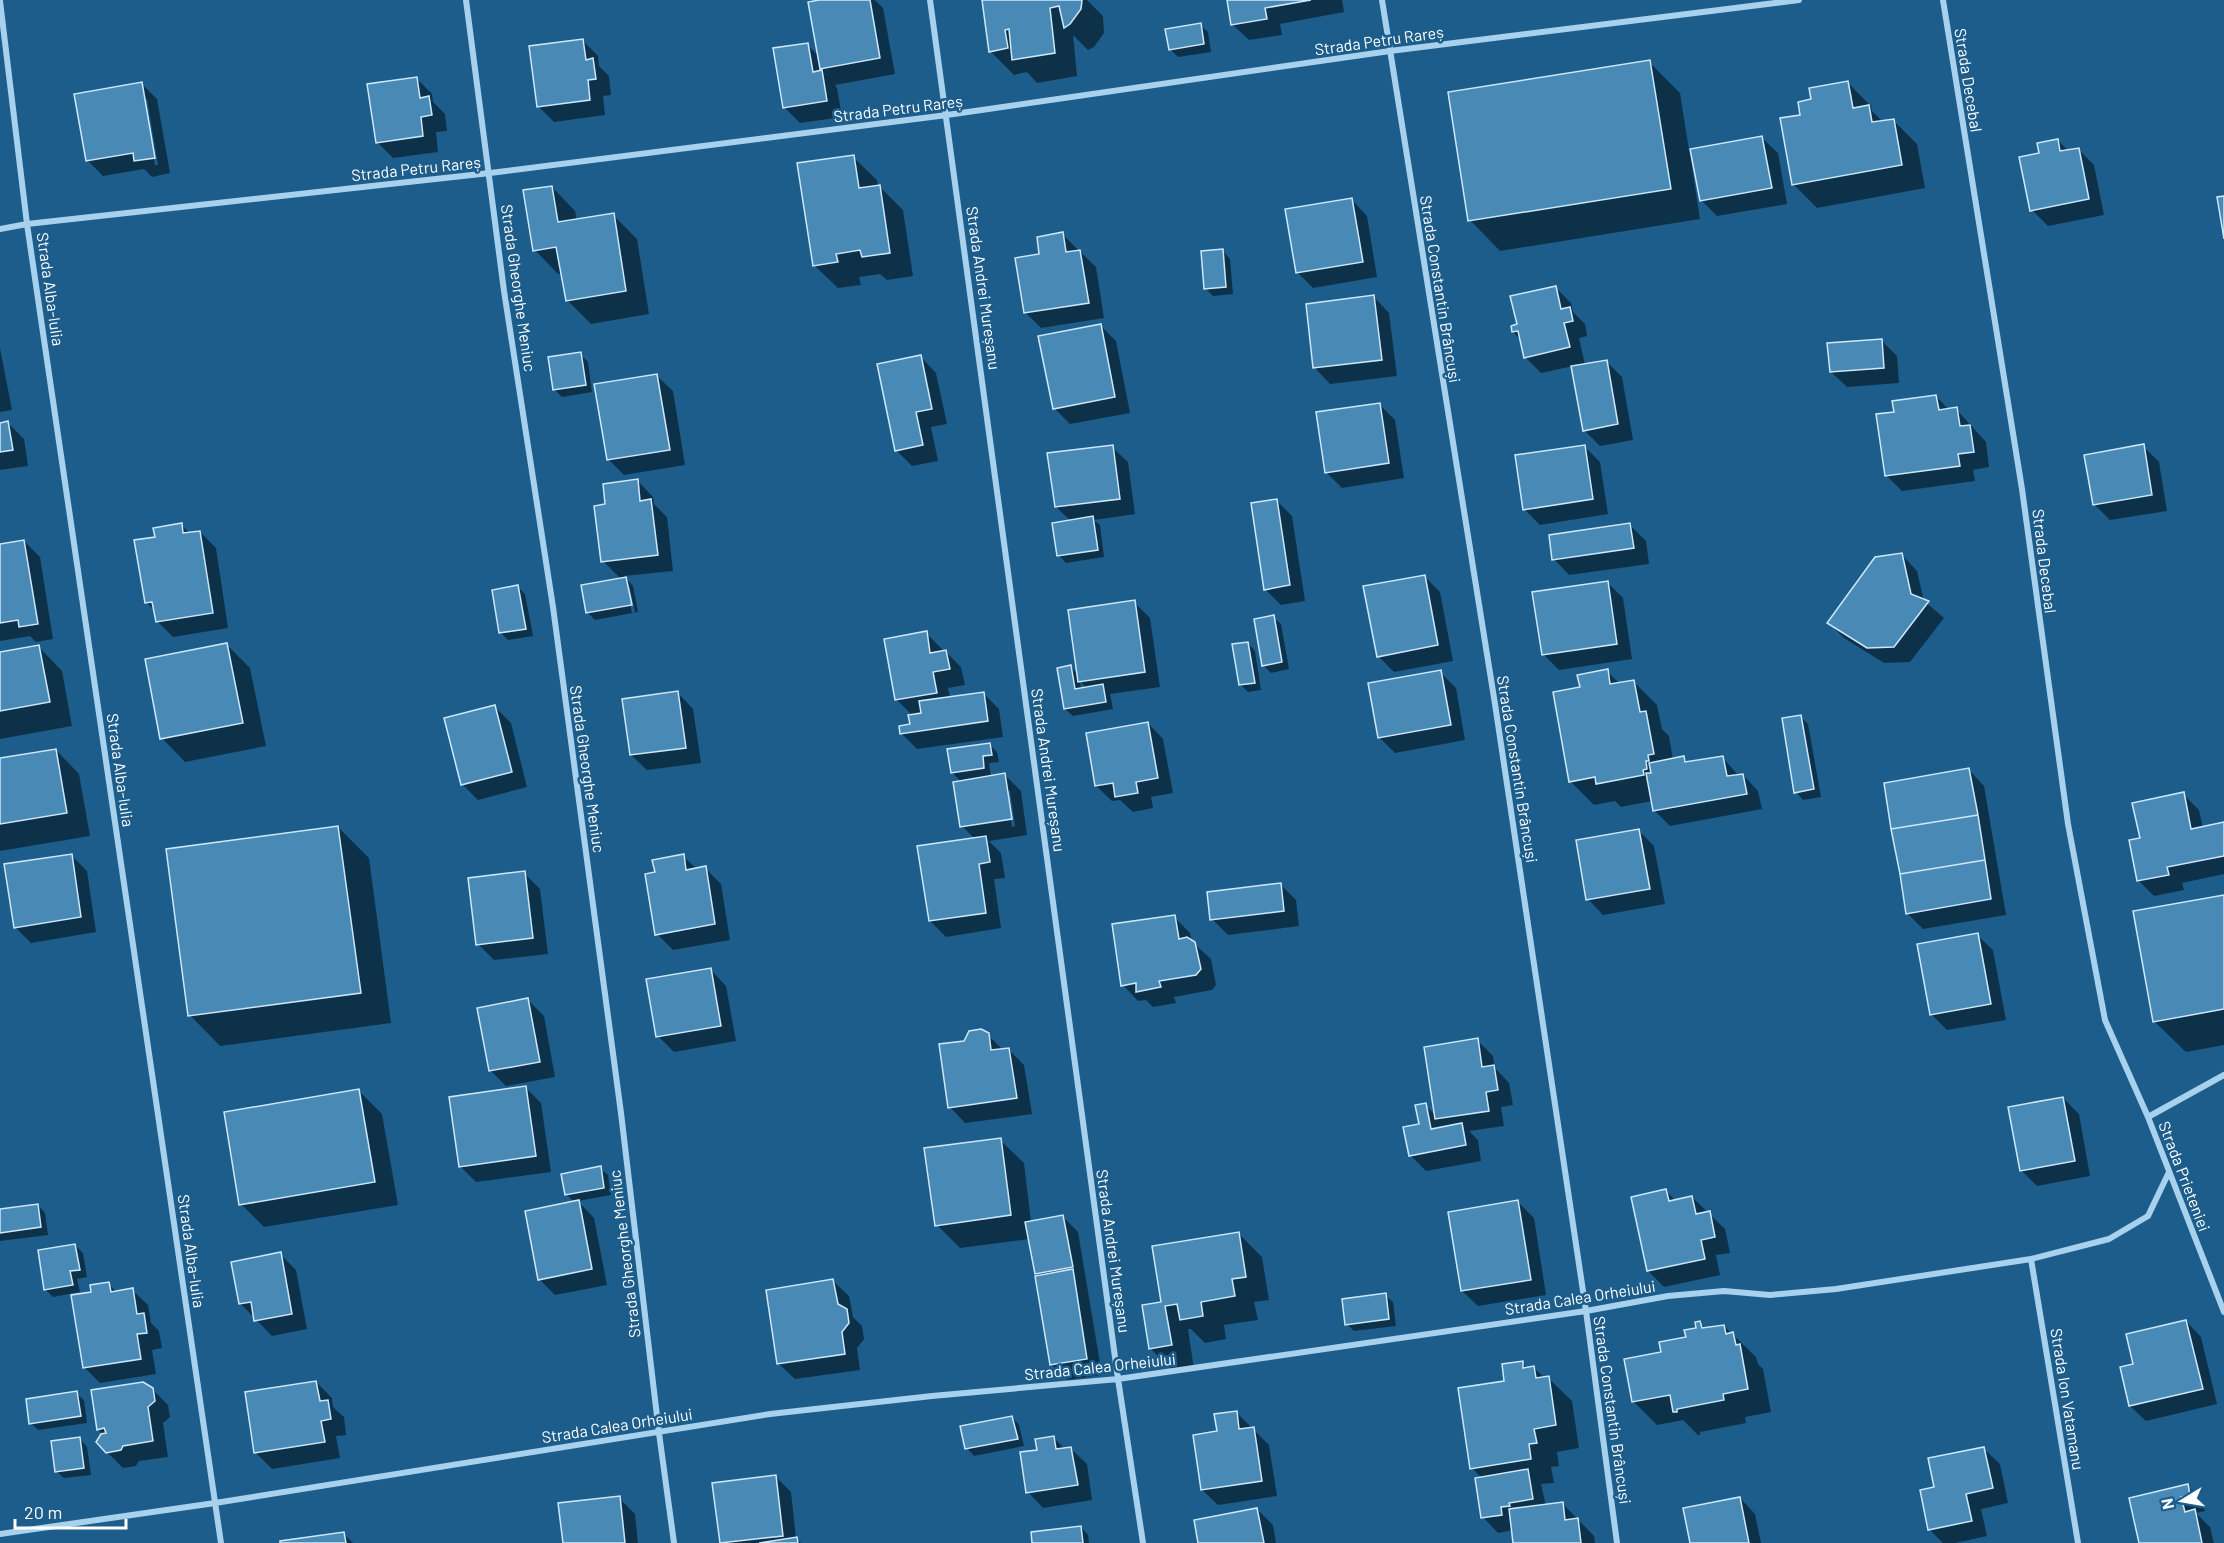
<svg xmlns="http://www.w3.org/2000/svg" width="2224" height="1543" font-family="Barlow,sans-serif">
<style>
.shadow{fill:#0007;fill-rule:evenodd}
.building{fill:#4989b5;stroke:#cde8f9;stroke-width:1.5}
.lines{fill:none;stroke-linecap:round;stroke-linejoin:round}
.minor{stroke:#a8d1ed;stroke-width:6}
.labels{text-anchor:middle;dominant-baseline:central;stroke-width:5;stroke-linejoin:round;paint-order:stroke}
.street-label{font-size:16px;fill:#fff;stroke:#1c5d8b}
</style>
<rect width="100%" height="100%" fill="#1c5d8b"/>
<path class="shadow" d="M827,0H875L883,8L895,74L835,85L837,88L842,117L800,123L784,107L807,45L819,56Z
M983,0H1087L1103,16L1104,33L1094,47L1088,50L1073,35L1077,76L1037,83L1027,72L1014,75L990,51Z
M1228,0H1342L1344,12L1280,24L1282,35L1249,40L1233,25Z
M1200,25L1208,32L1211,52L1178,57L1170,49Z
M582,40L598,56L599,66L609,76L611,95L603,96L605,115L554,122L538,106Z
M1649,62L1680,93L1689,150L1762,138L1778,153L1787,204L1717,216L1701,200L1693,152L1690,153L1700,219L1500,251L1470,220Z
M416,78L432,94L433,102L445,114L447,131L436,132L438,152L393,158L377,142Z
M1848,83L1871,106L1872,111L1883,122L1893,120L1917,144L1925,188L1817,208L1793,184L1802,116L1813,101Z
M142,84L157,99L170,173L152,177L144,169L103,176L87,160ZM144,99H147L158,165H155Z
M2058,140L2068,151L2078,149L2094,165L2104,215L2048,226L2032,210L2041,154Z
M853,157L877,180L878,187H880L903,210L913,276L887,280L880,274L859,277L861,285L838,288L814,265Z
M552,187L575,211L577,221L613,215L637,239L649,314L591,324L567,300L562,273L558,274L535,250Z
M1352,200L1367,216L1377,277L1313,288L1297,272Z
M1062,234L1096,267L1104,318L1041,328L1025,312L1041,255Z
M1223,251L1230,259L1233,294L1213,296L1205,288Z
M1555,287L1571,303L1573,312L1585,324L1587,336L1579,338L1585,365L1606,361L1622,377L1633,440L1600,446L1584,430L1573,366L1541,373L1525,357L1521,340L1513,332Z
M1374,297L1389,313L1397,376L1330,384L1315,368Z
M1100,325L1116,341L1130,413L1070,424L1054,408Z
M1881,340L1897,356L1899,383L1847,387L1831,372Z
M0,348L12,410L0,412Z
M580,354L588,362L592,392L562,397L554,389Z
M921,357L936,373L947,424L931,427L938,461L912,466L896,450Z
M657,376L673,391L685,465L624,475L608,459Z
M1936,396L1949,410L1956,409L1986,442L1989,467L1973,470L1975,481L1902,491L1887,476L1895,413Z
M1379,404L1395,420L1404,478L1342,488L1326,472Z
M8,423L24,439L28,466L0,470V424Z
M1584,446L1600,462L1608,514L1540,525L1524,509Z
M2143,446L2159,462L2167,511L2110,520L2094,504Z
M1112,447L1128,462L1135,514L1094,520L1100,525L1104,557L1066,563L1059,555L1071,521L1056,507Z
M638,481L653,497L654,504L667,517L673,571L624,576L633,586L638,612L595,620L587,612L621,579L603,561L607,506ZM626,585H629L635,612L632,613Z
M1276,500L1292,516L1305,601L1281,605L1265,589Z
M181,525L191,534L200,532L216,548L228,628L173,637L157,621L156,612L146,602L157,538Z
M1630,525L1646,541L1649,564L1569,575L1554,559Z
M24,541L40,557L53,639L36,642L30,636L0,641V545Z
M1902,555L1917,571L1924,601L1944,618L1910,662L1884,663L1844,638L1829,623Z
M1424,576L1440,592L1453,661L1394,672L1378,656Z
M1607,582L1623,598L1632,659L1559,670L1543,654Z
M518,587L525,594L533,636L508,640L501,633Z
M1134,602L1150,618L1160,687L1110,694L1113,709L1073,716L1065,709L1071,667L1078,674ZM1080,681L1086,688L1081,689Z
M1273,617L1281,624L1289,669L1271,673L1263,665Z
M926,633L942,649L943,652H946L961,667L965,685L948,688L950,698L983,693L999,709L1003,737L917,749L902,734L912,726V715L896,699Z
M1248,643L1255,651L1261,690L1248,692L1240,684Z
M227,645L250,668L266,746L185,762L162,738Z
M39,647L62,671L72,726L0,739V654Z
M1607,671L1620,684L1634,682L1657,705L1662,729L1669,736L1673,760L1683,758L1689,763L1722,757L1739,776L1743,775L1758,791L1762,809L1670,826L1654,810L1652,801L1621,807L1615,801L1594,805L1570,781L1581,689Z
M1440,672L1456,688L1465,740L1395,753L1379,737Z
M678,693L693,709L701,763L647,770L631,755Z
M495,707L511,723L527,787L478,800L462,784Z
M1801,717L1808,724L1821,797L1803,800L1796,792Z
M1148,723L1163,739L1173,793L1151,797L1153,808L1133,812L1120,800L1112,801L1096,786Z
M990,745L997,752L999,762L989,763L991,777L1005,775L1021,791L1027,835L989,841L1001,853L1005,878L994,879L1001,928L946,937L930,921L975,839L962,826L961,782L952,772ZM1007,791H1010L1015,826L1012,827Z
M56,750L79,774L90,836L0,851V760Z
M1969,770L1984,786L2006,915L1923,929L1907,913Z
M2183,794L2199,810L2203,828L2224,823V874L2182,883L2184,890L2154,896L2138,880L2141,839Z
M338,827L369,858L391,1023L220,1046L190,1015Z
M1639,831L1654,846L1665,904L1603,915L1588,899Z
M71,855L87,871L96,932L31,943L15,927Z
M683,856L697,869L705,868L721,884L730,940L673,950L657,934L656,874Z
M524,873L540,889L548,954L494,960L478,944Z
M1280,884L1296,900L1299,926L1228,935L1212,919Z
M2224,896V1045L2186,1052L2155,1022Z
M1174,917L1190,933L1192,942L1211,959L1216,985L1212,990L1174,997L1176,1003L1153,1007L1146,1000L1138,1001L1123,985Z
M1977,935L1993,950L2006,1020L1947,1030L1932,1015Z
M711,970L726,986L736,1041L674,1052L658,1036Z
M528,1000L544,1016L555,1077L506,1086L490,1070Z
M988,1035L1003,1050L1008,1049L1024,1065L1032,1114L965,1123L950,1107L965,1042Z
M1477,1040L1493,1056L1495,1068L1509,1083L1513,1105L1501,1107L1504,1126L1469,1131L1478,1140L1481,1161L1426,1171L1410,1155L1425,1105L1435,1115Z
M525,1087L541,1103L551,1172L476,1182L461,1167Z
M359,1091L382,1114L398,1205L264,1227L241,1204Z
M2063,1098L2079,1114L2090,1176L2037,1186L2021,1170Z
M1000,1140L1024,1163L1031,1222L1062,1216L1078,1232L1102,1375L1067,1380L1051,1364L1040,1277L1037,1273L1030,1239L960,1248L937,1225Z
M600,1168L608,1175L611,1195L578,1201L594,1218L607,1285L555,1295L539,1279L575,1203L566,1194Z
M1666,1191L1676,1201L1692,1197L1725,1229L1730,1253L1716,1255L1720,1275L1664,1287L1648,1271L1633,1198Z
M1518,1202L1534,1218L1546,1295L1478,1306L1462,1291Z
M38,1205L45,1213L48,1235L0,1241V1210Z
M1238,1233L1262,1257L1269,1300L1254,1302L1258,1320L1224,1325L1226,1339L1205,1343L1191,1329H1188L1194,1369L1174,1372L1150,1348L1162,1304Z
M75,1245L83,1253L87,1277L77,1279L80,1292L53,1297L46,1290Z
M280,1254L296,1270L307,1329L272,1336L240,1303Z
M833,1281L849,1296L853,1317L862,1326L864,1339L857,1348L860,1370L795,1379L779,1364Z
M108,1284L117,1292L132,1290L148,1305L151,1323L159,1331L162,1348L152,1350L156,1374L100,1383L85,1368L92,1293Z
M1385,1295L1393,1302L1396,1326L1354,1331L1347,1324Z
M2186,1321L2201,1337L2217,1404L2146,1421L2130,1406L2135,1365Z
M1700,1323L1706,1329L1724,1326L1756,1357L1758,1364L1763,1369L1771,1412L1745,1417L1746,1423L1700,1432V1435H1698L1683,1420L1657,1425L1633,1401L1663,1353L1687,1338L1698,1329Z
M1522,1362L1528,1369L1534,1368L1545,1378H1548L1572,1401L1579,1448L1557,1452L1559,1466L1551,1467L1554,1483L1541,1484L1546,1506L1563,1504L1594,1536L1595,1543H1515L1513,1530L1498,1533L1483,1517L1482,1478L1472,1468L1506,1382Z
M316,1382L332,1398L333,1407L344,1417L346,1435L336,1436L340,1458L272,1469L256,1453L247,1393Z
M152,1389L168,1405L170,1417L163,1423L168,1457L139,1461L136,1466L123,1468L107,1452L103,1434L98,1430Z
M76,1393L84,1400L87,1423L38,1430L31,1423Z
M1236,1412L1269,1445L1277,1496L1218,1505L1202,1490Z
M1012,1417L1019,1425L1024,1446L974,1456L967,1448Z
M1054,1438L1065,1449H1071L1087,1464L1092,1500L1043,1508L1028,1492Z
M80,1439L87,1447L91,1475L64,1478L56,1471Z
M1984,1449L2000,1464L2008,1503L1981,1509L1987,1536L1955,1543H1943L1929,1529L1935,1488Z
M775,1476L791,1492L796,1538L801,1543H721L713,1485Z
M2187,1486L2203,1502L2205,1511L2196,1513L2210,1527L2214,1543H2141Z
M619,1498L635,1514L638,1543H564Z
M1740,1498L1755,1514L1761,1543H1691Z
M1257,1509L1273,1525L1276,1543H1200Z
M1081,1527L1088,1535L1089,1543H1033Z
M344,1534L353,1543H281Z"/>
<path class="building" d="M819,0H870L880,58L820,69L808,2Z
M982,0H1082L1081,9L1070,24L1064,28L1059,6L1050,8L1055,53L1012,60L1009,29L1005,30L1008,48L989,52Z
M1227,0H1311L1265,8L1267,19L1231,25Z
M1201,23L1204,44L1169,50L1165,29Z
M583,39L586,60L593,58L596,79L588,80L590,100L537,107L529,46Z
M808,43L813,72L822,70L827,101L783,108L773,48Z
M1650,60L1671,189L1468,221L1448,92Z
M417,77L420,98L429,96L432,115L421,117L423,136L376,143L367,84Z
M1848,81L1853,108L1869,105L1872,122L1894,119L1902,165L1792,185L1780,118L1800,115L1798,102L1811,99L1809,88Z
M142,82L155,158L134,161L133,153L86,161L74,94Z
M1762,136L1772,188L1700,201L1690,149Z
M2058,139L2060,151L2079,148L2089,199L2030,211L2019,157L2039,153L2037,143Z
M854,155L859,188L880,185L890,253L862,257L860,250L836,254L838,262L813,266L797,163Z
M552,186L558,222L614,213L626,291L566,301L556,247L533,251L523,190Z
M2224,196V239L2217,197Z
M1352,198L1363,262L1296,273L1285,209Z
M1063,232L1066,252L1080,250L1089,303L1024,313L1015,258L1039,254L1037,237Z
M1223,249L1226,287L1204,289L1201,251Z
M1556,286L1561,309L1570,307L1573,321L1564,323L1570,347L1524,358L1518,331L1512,332L1511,326L1517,324L1510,296Z
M1374,295L1382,360L1313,368L1306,304Z
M1101,324L1115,397L1053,409L1038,336Z
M1882,339L1884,368L1830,372L1827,343Z
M581,352L586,385L553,390L548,357Z
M921,355L932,409L916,412L923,445L895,451L877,364Z
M1607,360L1618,424L1583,431L1571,366Z
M657,374L670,450L607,460L594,384Z
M1936,395L1939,410L1957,407L1960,426L1970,425L1974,452L1958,454L1960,466L1885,476L1876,414L1894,412L1892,401Z
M1380,403L1389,463L1325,473L1316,412Z
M8,421L13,450L0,452V423Z
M2144,444L2152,495L2093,505L2084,455Z
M1113,445L1120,499L1055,507L1047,453Z
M1585,445L1593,499L1523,510L1515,455Z
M638,479L640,501L651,499L658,555L601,562L594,506L605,504L603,484Z
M1277,499L1290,585L1264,590L1251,503Z
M1093,516L1098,550L1057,556L1052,523Z
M182,523L183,533L200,531L213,613L156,622L152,602L145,603L134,540L155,537L153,528Z
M1630,523L1634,548L1552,560L1549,535Z
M24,540L38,624L19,627L18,620L0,623V544Z
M1902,553L1911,594L1929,601L1894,647L1867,648L1827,623L1875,557Z
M1425,575L1438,645L1377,657L1363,586Z
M626,577L632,605L586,613L581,585Z
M1608,581L1617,644L1542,655L1532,592Z
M518,585L526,629L499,633L492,590Z
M1135,600L1145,672L1078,682L1068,610Z
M1274,615L1282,662L1262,666L1254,619Z
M927,631L930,653L946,650L950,669L933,672L937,693L895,700L884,639Z
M1248,642L1255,683L1239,685L1232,644Z
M227,643L243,723L160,739L145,659Z
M39,645L50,702L0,711V652Z
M1071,665L1075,689L1103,684L1106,702L1064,709L1057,668Z
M1608,669L1610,684L1634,680L1640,712L1646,711L1654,754L1648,755L1649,761H1646L1647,769L1643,770L1644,775L1596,784L1595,777L1569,782L1553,692L1580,687L1577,675Z
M1441,670L1451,725L1378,738L1368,683Z
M678,691L686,748L630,755L622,699Z
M984,692L988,721L900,734L899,726L910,724L908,715L921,713L919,701Z
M495,705L512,772L461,785L444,718Z
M1801,715L1814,789L1794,793L1782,718Z
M1148,722L1158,778L1136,782L1138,793L1115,797L1113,783L1095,786L1086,733Z
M990,743L992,755L983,756L984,768L951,773L947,749Z
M56,749L67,813L0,824V758Z
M1684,756L1685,762L1723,756L1727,776L1743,774L1747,794L1653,811L1646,773H1651L1649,763Z
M1969,768L1978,815L1891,829L1884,783Z
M1005,773L1012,819L960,827L953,782Z
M2184,792L2191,829L2224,822V856L2167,867L2169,875L2137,881L2129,840L2140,838L2132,803Z
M1978,815L1985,860L1900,874L1891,829Z
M338,826L361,993L188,1016L166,849Z
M1639,829L1650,889L1586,900L1576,840Z
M986,836L990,862L979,864L986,913L929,921L917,846Z
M72,854L81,917L14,928L4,864Z
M684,854L686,870L706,866L715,924L655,935L645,874L655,872L652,860Z
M1985,860L1991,899L1906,914L1900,874Z
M525,871L533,938L476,945L468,878Z
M1281,883L1284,911L1210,920L1207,892Z
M2224,895V1009L2153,1022L2133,911Z
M1175,915L1179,939L1187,937L1195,942L1201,969L1196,975L1159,981L1161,987L1136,992V983L1121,986L1112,924Z
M1978,933L1991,1004L1930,1015L1917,944Z
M711,968L721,1026L656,1037L646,979Z
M528,998L540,1062L489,1071L477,1008Z
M981,1029L989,1033L991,1050L1009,1048L1017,1098L948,1108L939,1044L964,1041L969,1031Z
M1478,1038L1482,1067L1494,1065L1498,1090L1486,1092L1489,1111L1435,1119L1424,1047Z
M526,1086L536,1156L459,1167L449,1097Z
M359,1089L375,1182L239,1205L224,1112Z
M2063,1097L2075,1161L2020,1171L2008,1107Z
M1426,1103L1431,1129L1462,1123L1466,1145L1409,1156L1403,1127L1419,1124L1415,1105Z
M1001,1138L1011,1215L935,1226L924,1148Z
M601,1166L604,1188L565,1195L561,1174Z
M1666,1189L1669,1201L1692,1196L1696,1214L1710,1211L1715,1237L1701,1240L1705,1259L1647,1271L1631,1197Z
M579,1200L592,1269L538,1280L525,1211Z
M1518,1200L1531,1280L1461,1291L1448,1212Z
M38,1204L41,1227L0,1233V1209Z
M1063,1215L1073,1267L1035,1274L1025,1222Z
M1239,1232L1246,1277L1232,1279L1235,1296L1201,1302L1203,1316L1180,1320L1177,1304L1165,1306L1172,1345L1149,1349L1142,1305L1161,1302L1152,1246Z
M75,1244L80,1270L70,1271L73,1285L44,1290L38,1250Z
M281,1252L292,1314L254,1321L251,1302L239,1304L231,1262Z
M1073,1269L1087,1359L1050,1365L1035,1276Z
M833,1279L838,1304L847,1309L849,1323L842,1332L845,1354L777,1364L766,1290Z
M109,1282L111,1292L133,1288L137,1314L144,1313L147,1333L137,1334L141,1359L83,1368L71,1295L91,1292L90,1285Z
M1386,1293L1389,1319L1345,1325L1342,1299Z
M2186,1320L2203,1389L2129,1406L2120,1367L2133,1364L2126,1334Z
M1700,1321L1702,1328L1724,1325L1726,1334L1733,1332L1736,1345L1740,1344L1748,1389L1723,1394L1724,1400L1677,1409V1412H1673L1670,1395L1632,1402L1624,1359L1661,1352L1659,1342L1686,1337L1684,1330L1696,1328L1695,1322Z
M1523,1361V1368L1534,1366L1536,1378L1549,1376L1556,1425L1534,1429L1537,1443L1529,1444L1531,1459L1470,1469L1458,1388L1504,1381L1502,1364Z
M316,1381L320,1401L328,1400L331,1419L321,1421L325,1442L254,1453L245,1392Z
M143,1382L153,1388L155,1401L148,1407L153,1441L123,1446L121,1450L106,1453L96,1442L101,1434L106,1433L104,1428L97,1430L91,1390Z
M77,1391L81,1416L29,1424L26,1399Z
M1237,1411L1239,1429L1254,1427L1262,1481L1201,1490L1193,1435L1217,1431L1214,1414Z
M1012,1416L1018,1439L965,1449L960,1426Z
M1054,1436L1056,1449L1071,1447L1078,1485L1026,1493L1020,1452L1037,1450L1035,1439Z
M80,1437L84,1468L55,1472L51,1441Z
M1984,1447L1993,1488L1966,1494L1972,1521L1928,1530L1920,1490L1934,1487L1928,1458Z
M1528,1469L1533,1499L1509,1503L1510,1506L1501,1507L1502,1515L1481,1518L1475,1478Z
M776,1475L783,1536L720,1543L712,1483Z
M2188,1484L2190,1495L2181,1497L2185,1512L2195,1509L2202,1543H2139L2129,1498Z
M620,1496L625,1543H563L558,1503Z
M1740,1497L1749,1543H1690L1683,1508Z
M1563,1502L1565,1520L1578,1518L1581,1543H1513L1509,1509Z
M1257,1508L1264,1543H1198L1194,1520Z
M1081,1526L1083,1543H1032L1031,1532Z
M344,1532L346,1543H280V1541Z
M797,1537L798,1543H759Z"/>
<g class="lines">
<path class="minor" d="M466,0L504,291L553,607L621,1113L659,1433L674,1543
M930,0L1118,1379L1143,1543
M1382,0L1495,704L1586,1311L1617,1543
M1943,0L2022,489L2068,824L2105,1020L2148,1117L2224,1312
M0,1L27,224L221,1543
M0,229L27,224L490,173L947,115L1390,51L1799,0
M2148,1117L2224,1075
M2031,1259L2078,1543
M0,1534L215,1503L770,1414L932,1396L1118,1379L1586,1311L1668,1296L1724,1291L1770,1295L1836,1289L2031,1259L2109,1239L2148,1216L2169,1172"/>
</g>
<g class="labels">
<g class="street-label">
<text transform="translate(1379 40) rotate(-8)">Strada Petru Rareș</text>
<text transform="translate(1969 80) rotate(81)">Strada Decebal</text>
<text transform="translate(898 108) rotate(-7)">Strada Petru Rareș</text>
<text transform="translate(416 168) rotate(-6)">Strada Petru Rareș</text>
<text transform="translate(519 288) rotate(82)">Strada Gheorghe Meniuc</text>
<text transform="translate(984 288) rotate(82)">Strada Andrei Mureșanu</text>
<text transform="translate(51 289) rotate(82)">Strada Alba-Iulia</text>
<text transform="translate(1441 289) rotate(81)">Strada Constantin Brâncuși</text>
<text transform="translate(2045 561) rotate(83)">Strada Decebal</text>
<text transform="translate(588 769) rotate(82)">Strada Gheorghe Meniuc</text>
<text transform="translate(1518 769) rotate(81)">Strada Constantin Brâncuși</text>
<text transform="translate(121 770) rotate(82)">Strada Alba-Iulia</text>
<text transform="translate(1049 770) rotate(82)">Strada Andrei Mureșanu</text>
<text transform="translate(2185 1176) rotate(69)">Strada Prieteniei</text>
<text transform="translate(192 1251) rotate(82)">Strada Alba-Iulia</text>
<text transform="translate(1114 1251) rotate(82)">Strada Andrei Mureșanu</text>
<text transform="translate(624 1254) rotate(-97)">Strada Gheorghe Meniuc</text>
<text transform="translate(1580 1297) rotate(-9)">Strada Calea Orheiului</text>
<text transform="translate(1100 1366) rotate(-6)">Strada Calea Orheiului</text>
<text transform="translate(2068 1399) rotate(81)">Strada Ion Vatamanu</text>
<text transform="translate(1613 1410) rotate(82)">Strada Constantin Brâncuși</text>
<text transform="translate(617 1425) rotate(-9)">Strada Calea Orheiului</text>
</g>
</g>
<g transform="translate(2182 1501) rotate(259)" stroke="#1c5d8b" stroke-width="4.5" paint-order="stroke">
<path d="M0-4.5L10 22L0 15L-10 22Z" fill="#ffffff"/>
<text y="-9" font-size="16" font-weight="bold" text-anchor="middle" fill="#ffffff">N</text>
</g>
<path d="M15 1519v9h111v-9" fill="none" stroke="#ffffff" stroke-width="3"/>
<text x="24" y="1519" font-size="18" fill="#ffffff" stroke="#1c5d8b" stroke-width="4.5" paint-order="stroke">20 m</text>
</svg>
